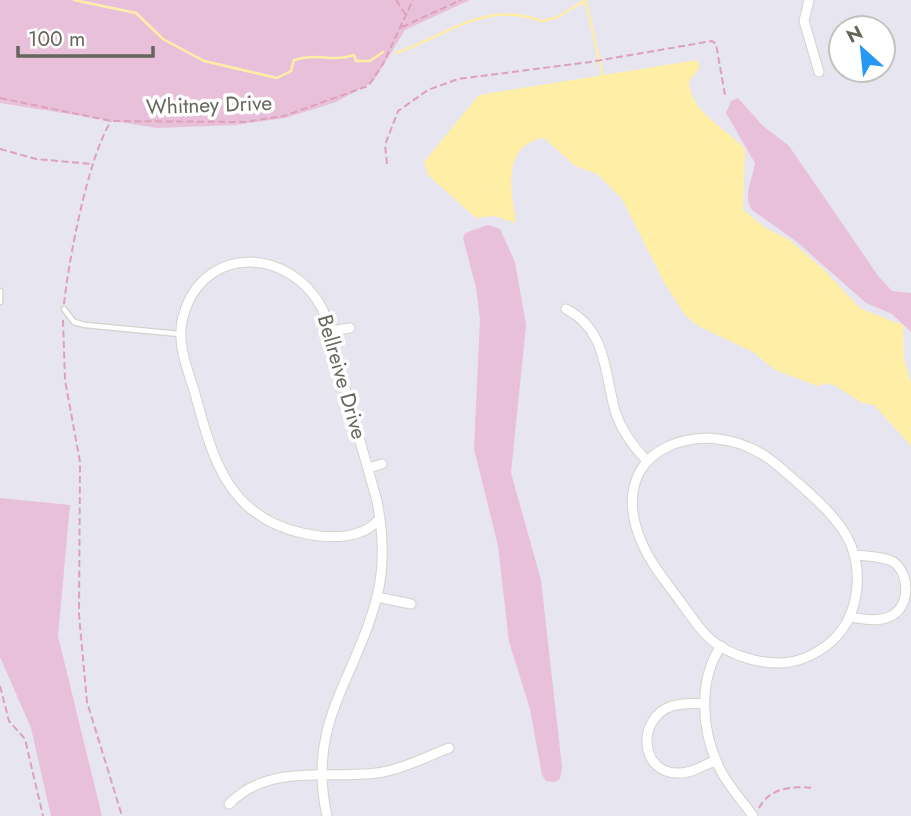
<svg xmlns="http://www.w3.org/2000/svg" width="911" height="816" font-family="Jost,sans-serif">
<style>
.green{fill:#e9c0da}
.water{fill:#ffeea6}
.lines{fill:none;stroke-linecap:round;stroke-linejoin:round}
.stream{stroke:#ffeea6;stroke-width:2.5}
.lane-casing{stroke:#d2d3cb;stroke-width:7}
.street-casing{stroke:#d2d3cb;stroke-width:11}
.path{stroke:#dca2b7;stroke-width:2;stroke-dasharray:7 3.5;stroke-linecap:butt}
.lane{stroke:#fff;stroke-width:4.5}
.street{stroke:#fff;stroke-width:9}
.labels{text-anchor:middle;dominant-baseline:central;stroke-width:7;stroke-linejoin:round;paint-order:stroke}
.street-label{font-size:21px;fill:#66665d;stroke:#fff}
</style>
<rect width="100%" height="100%" fill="#e7e5f0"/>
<path class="green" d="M0,0H470L405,30L373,82L336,102L285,118L235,125L157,128L0,103Z
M738,98L762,125L789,146L879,277L892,291L911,293V332L892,314L866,303L797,242L752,210C742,196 753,179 755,163L726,113L731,101Z
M488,225L500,229L515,262L526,325L511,473L541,580L562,767L560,779L555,782L546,781L542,775L530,709L509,642L498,546L474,449L480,319L476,288L463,238L465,233Z
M0,498L70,505L58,636L102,816H51L31,728L0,657Z"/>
<path class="water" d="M697,60L700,67L689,82C691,114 726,127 745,149L743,210L767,229L788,239L820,266L861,309L903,325L904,360L911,383V446L874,405L862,403L836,386L826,383L818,386L775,370L753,352L698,326L685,315L665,284L622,199L597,174L575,166L544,138C501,145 511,191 516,223L494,216L476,218L428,175L424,162L479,95Z"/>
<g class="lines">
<path class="stream" d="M74,0L136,13L163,39L204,61L277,78L291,71L294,60C321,52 329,63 354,55L356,61H370L383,52
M582,3L586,4L603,75
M396,53C449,35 483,0 542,21L558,17L586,0"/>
<defs>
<path id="lane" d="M0,291V302
M64,309L74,322L85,325L180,334"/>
<path id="street" d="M809,0L804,21L819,72
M566,309C608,330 604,375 616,414C622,431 633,446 646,460
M330,331L350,328
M707,438C721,439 735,441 748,447C768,455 783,470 799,484C816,499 834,515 846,535C865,568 860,616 831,642C815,655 799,663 778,663C758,663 735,656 718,645C702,634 691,616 680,601C666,582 651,564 642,543C616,485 644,440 707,438Z
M369,468L382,464
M377,597L411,604
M850,617C863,619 877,622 889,617C911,608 911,573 892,561C881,556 866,556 854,555
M721,646C698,680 701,730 719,767C727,785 742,800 753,816
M704,703C694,704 682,703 672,706C636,718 639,775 680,773C692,773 705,765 716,760
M229,804C271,761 330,781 383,772C405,768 428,756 449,748
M327,816C306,722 356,680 377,596C385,565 383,532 377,501L323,310C291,247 203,243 183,317C176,341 187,368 194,390C212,456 226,516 302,533C328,539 363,540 380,518"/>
</defs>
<use href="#lane" class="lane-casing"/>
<use href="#street" class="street-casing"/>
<path class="path" d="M396,0L405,14
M402,27L461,0
M0,98L111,121L244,122L284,116L368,86L383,64L413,0
M0,149L36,159L92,164
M387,164L385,145L398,111L428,90L458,79L590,62L712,41L716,44L725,95
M64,304C69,258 88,158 111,121
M63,320L65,380L80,462L79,615L87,702L122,816
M0,686L9,721L25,739L43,816
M759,808C770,787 793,786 813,788"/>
<use href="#lane" class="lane"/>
<use href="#street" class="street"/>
</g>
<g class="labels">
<g class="street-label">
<text transform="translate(209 105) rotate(-2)">Whitney Drive</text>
<text transform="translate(342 377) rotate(74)">Bellreive Drive</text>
</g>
</g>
<g transform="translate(862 49) rotate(333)"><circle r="33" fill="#ffffff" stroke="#c2c2be" stroke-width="2"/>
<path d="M0-5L12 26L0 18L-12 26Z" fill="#2797f4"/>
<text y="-10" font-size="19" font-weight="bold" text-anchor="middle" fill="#66665d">N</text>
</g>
<path d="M18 46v10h135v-10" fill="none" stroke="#66665d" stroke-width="3.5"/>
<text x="28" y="46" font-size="21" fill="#66665d" stroke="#ffffff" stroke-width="5" paint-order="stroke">100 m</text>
</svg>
